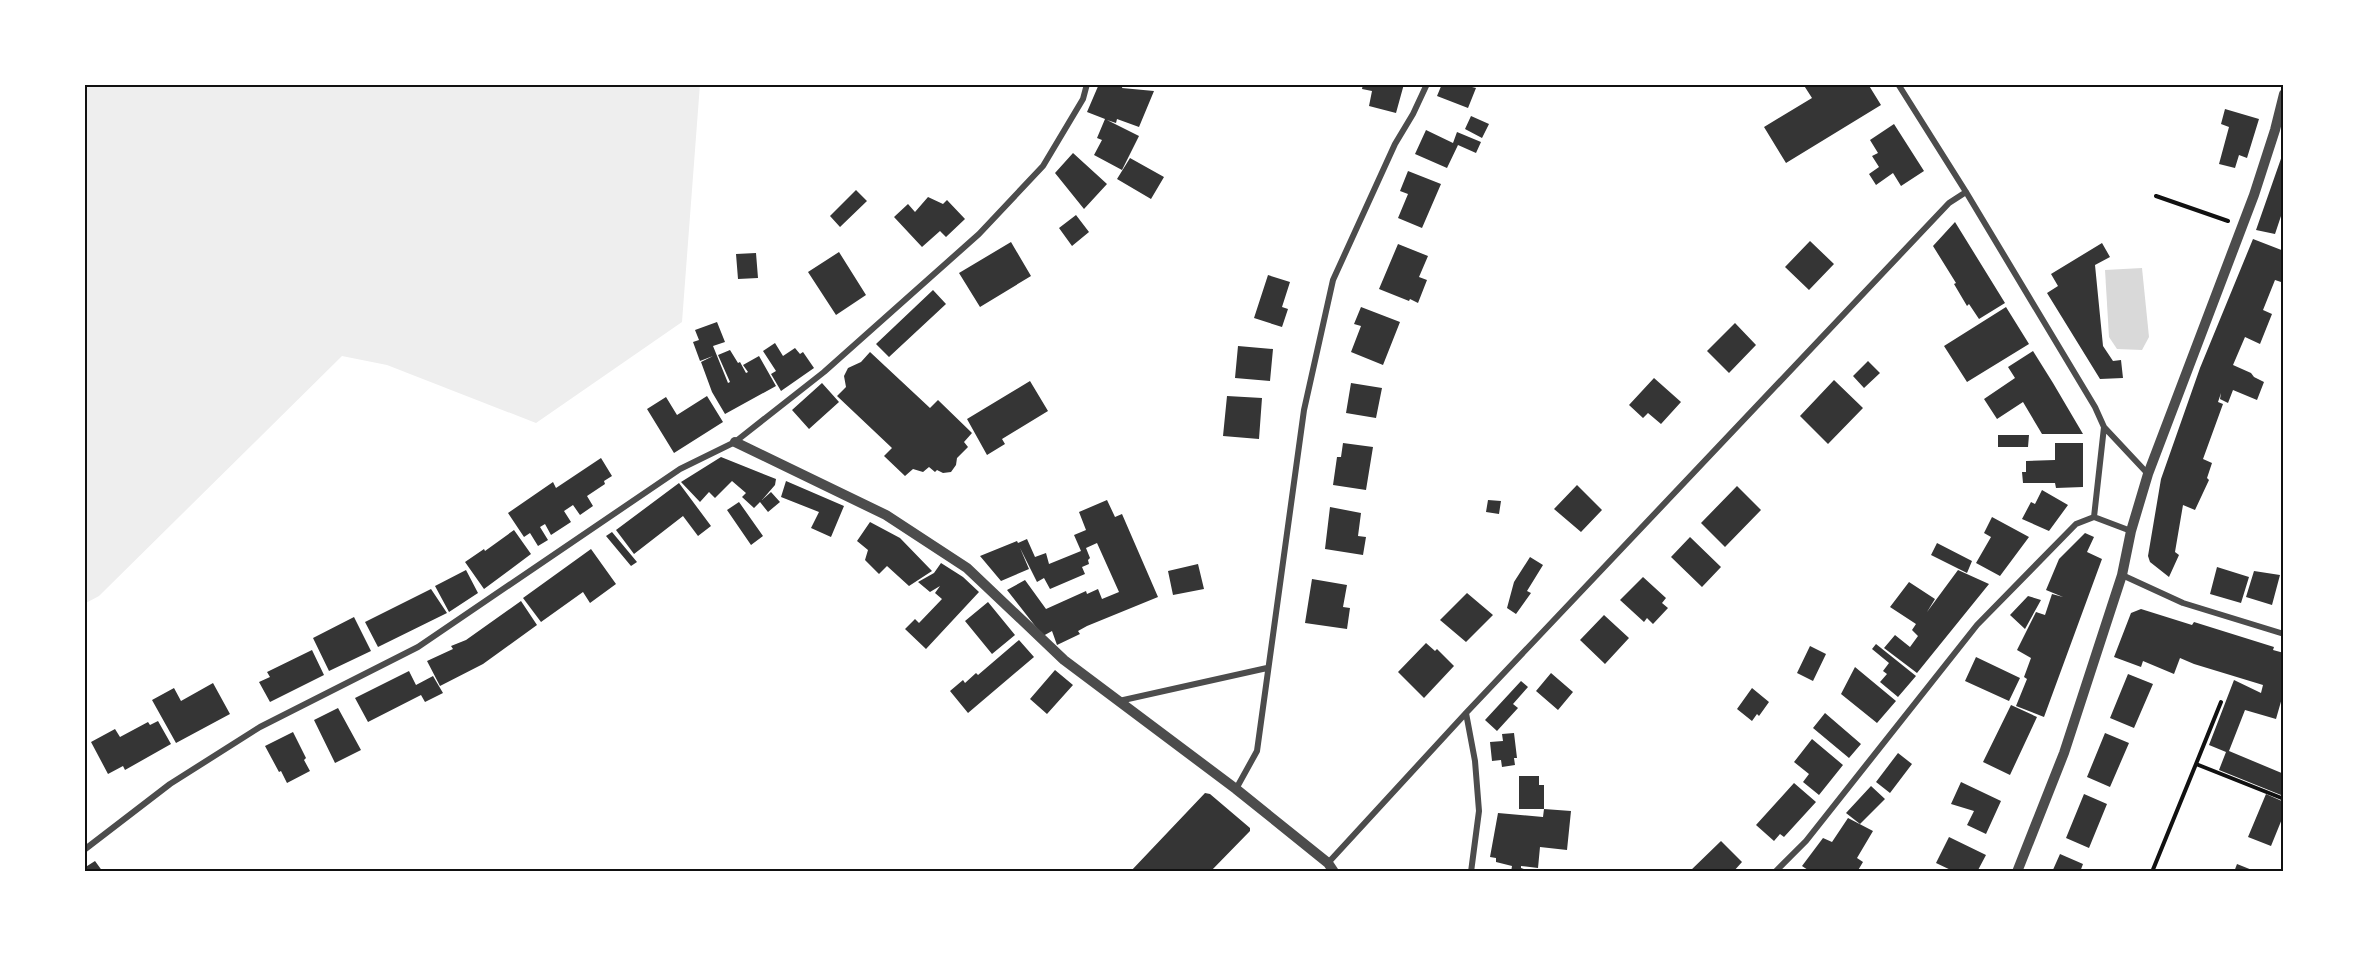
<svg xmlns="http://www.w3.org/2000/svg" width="2368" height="956" font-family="Georgia,serif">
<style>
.green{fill:#eee}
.water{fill:#d9d9d9}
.building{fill:#353535}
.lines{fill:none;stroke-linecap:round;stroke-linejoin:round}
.path{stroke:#111;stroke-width:4}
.minor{stroke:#4c4c4c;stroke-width:6}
.tertiary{stroke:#4c4c4c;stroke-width:10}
.neatline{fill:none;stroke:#111;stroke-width:2}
</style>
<rect width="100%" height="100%" fill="#fff"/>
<path class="green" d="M84,84H700L682,322L536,423L387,365L342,356L99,596L84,604Z"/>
<path class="water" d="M2142,268L2149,337L2142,350L2117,349L2109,337L2105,270Z"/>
<path class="building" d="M1099,84H1123L1122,88L1154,91L1139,127L1117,119L1116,123L1107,120L1139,136L1122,170L1094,155L1102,140L1097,138L1105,119L1087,112Z
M1363,84H1404L1396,113L1369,106L1372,91L1362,89Z
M1442,84H1473L1472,87L1476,88L1468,108L1437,96Z
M1803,84H1868L1881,105L1786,163L1764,127L1812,98Z
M2225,109L2259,119L2247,158L2239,155L2235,168L2219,164L2229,127L2221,124Z
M1471,116L1489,124L1482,138L1465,129Z
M1894,124L1924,171L1901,186L1893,173L1876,185L1869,174L1879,167L1872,156L1878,153L1870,140Z
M1426,130L1453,143L1457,132L1481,142L1476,153L1458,145L1447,168L1415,154Z
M2284,150V214L2282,213L2275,234L2256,230Z
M1073,153L1107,184L1084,209L1055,173Z
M1130,158L1164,177L1151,199L1117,179Z
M1408,171L1441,184L1422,228L1398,218L1408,194L1400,191Z
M856,190L867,201L840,227L830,216Z
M928,197L943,204L947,200L965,219L946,237L940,231L922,247L894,217L908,204L915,212Z
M1076,215L1089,232L1072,246L1059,228Z
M1955,222L2005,303L1979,319L1969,304L1967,306L1954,284L1956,283L1933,246Z
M2253,239L2284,251V274L2281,282L2275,280L2263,310L2272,314L2260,344L2245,337L2233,365L2251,373L2254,377L2264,382L2257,400L2233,390L2228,403L2220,399L2221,393L2218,402L2223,404L2203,459L2212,463L2207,478L2209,480L2195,510L2183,505L2175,552L2179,555L2169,577L2150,562L2148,556L2161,479L2200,368Z
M1810,241L1834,264L1809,290L1785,267Z
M1011,242L1031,276L980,307L959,273Z
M2102,243L2110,257L2095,265L2103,346L2113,361L2121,360L2123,378L2100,379L2047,293L2058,286L2051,274Z
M1398,244L1428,256L1419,277L1427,280L1418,303L1410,299L1409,301L1379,289Z
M839,252L866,295L836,315L808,272Z
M756,253L758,278L738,279L736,254Z
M1268,275L1290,282L1282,307L1288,309L1282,327L1254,318Z
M933,290L946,304L889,357L876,344Z
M1361,307L1400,322L1383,365L1351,352L1361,326L1354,324Z
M2006,307L2029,344L1967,382L1944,346Z
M717,322L725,342L713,346L728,383L730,382L718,355L730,350L738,363L740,362L746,373L748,372L743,365L759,356L776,386L725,414L712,392L701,362L713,356L700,361L693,342L699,340L695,330Z
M1735,323L1756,345L1729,373L1707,351Z
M775,343L783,356L795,348L800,354L803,352L814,368L781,391L771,374L776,371L763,351Z
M1238,346L1273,349L1270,381L1235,378Z
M2033,351L2053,383L2083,434H2042L2023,402L1997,419L1984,399L2015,378L2008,367Z
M870,352L930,408L938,400L972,433L964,442L968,447L957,458L956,465L951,472L943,473L937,470L935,472L929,467L923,472L913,469L905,476L884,456L892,448L837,396L846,387L844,376L848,368L861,362Z
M1868,361L1880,373L1864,388L1853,376Z
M1654,378L1681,402L1661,424L1648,413L1643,418L1629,405Z
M1834,380L1863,408L1828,444L1800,416Z
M1030,381L1048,411L1002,439L1005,444L987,455L967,419Z
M822,383L839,402L809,429L792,410Z
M1351,383L1382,388L1376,418L1346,413Z
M707,396L723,422L674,453L647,409L666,397L677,415Z
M1227,396L1262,398L1259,439L1223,436Z
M1998,435H2029L2028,447H1998Z
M1343,443L1373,447L1366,490L1333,485L1337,457H1341Z
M2055,443H2083V487L2056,488L2055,483H2023L2022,472H2026V461L2055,460Z
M721,457L776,479L775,485L762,500L771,492L780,502L768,512L760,502L754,508L742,497L746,493L732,481L715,498L709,492L700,502L681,482Z
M601,458L612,476L604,481L605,484L587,496L593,506L580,515L573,505L564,511L571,522L551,535L545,524L540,527L548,540L538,546L530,533L524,537L508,513L553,482L556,488Z
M786,481L844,506L831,537L811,528L819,512L781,497Z
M679,483L711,526L698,536L683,516L634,554L616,530Z
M1577,485L1602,510L1581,532L1554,509Z
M1737,486L1761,510L1725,547L1701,523Z
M2042,490L2068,505L2049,531L2022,519L2031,502L2035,504Z
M1107,500L1115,517L1122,514L1158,597L1087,626L1078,631L1080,634L1057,645L1052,631L1043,636L1007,590L1025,580L1046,609L1086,591L1087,594L1098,589L1102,599L1119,592L1097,543L1086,548L1090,558L1088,560L1089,564L1082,567L1085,574L1050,589L1044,578L1037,582L1020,548L1029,569L1001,581L980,556L1017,541L1018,543L1027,539L1035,557L1046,553L1049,564L1081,551L1074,535L1086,530L1079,512Z
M1488,500L1501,501L1499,514L1486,512Z
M739,502L763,536L751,545L727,510Z
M1330,507L1361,513L1358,536L1366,537L1363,555L1325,549Z
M1992,517L2029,537L2000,576L1976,563L1991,537L1984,533Z
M870,522L900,538L932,571L909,586L887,566L879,574L865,560L868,550L857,541Z
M514,530L531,554L484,589L465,562L484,549L485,551Z
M612,532L637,562L631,566L606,536Z
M2085,533L2094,537L2087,552L2102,559L2044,717L2016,706L2027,679L2024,677L2031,658L2017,650L2036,612L2045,615L2052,594L2063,597L2046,590L2059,559Z
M1690,537L1721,567L1702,587L1671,557Z
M1937,543L1972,561L1967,573L1931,555Z
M591,549L616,584L590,603L583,592L541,622L523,598Z
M1530,557L1543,565L1527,591L1531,593L1516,614L1507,608L1514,582Z
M941,563L963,577L979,592L926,649L905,629L915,619L919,623L942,599L935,593L940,586L930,592L918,582L934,573Z
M1198,564L1204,589L1173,595L1168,571Z
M2217,567L2249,577L2241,603L2210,594Z
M466,570L478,593L449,612L435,586Z
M1958,570L1989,584L1917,673L1884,648L1895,635L1910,647L1918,636L1912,630L1916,624L1890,607L1909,582L1935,599L1927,612Z
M2254,571L2280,575L2272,605L2246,597Z
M1643,577L1666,598L1662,603L1668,608L1653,624L1647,618L1644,622L1620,600Z
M1312,579L1347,585L1343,607L1350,608L1347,629L1305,623Z
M431,589L447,613L378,647L365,622Z
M1467,593L1493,615L1466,642L1440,620Z
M2028,596L2041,600L2025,629L2010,615Z
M521,601L537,625L483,664L440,686L427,661L453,649L451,646L466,640Z
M988,602L1015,635L992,654L965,621Z
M2141,609L2192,625L2194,622L2274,647L2273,650L2284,653V691L2276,719L2245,710L2229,751L2284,774V787L2281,795L2219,770L2226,752L2209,745L2234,680L2261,693L2263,685L2194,664L2180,658L2174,674L2143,661L2141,667L2114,657L2131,613Z
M1604,615L1629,638L1605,664L1580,640Z
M354,617L371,651L329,671L313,638Z
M1019,640L1034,657L968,713L950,691L963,680L965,683L976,673L978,675Z
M1426,643L1435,651L1437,649L1454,666L1424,698L1398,672Z
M1876,644L1916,676L1898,697L1880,682L1887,674L1883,671L1889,663L1872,649Z
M1810,646L1826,654L1813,681L1797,673Z
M312,650L324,675L270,702L259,682L270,677L267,672Z
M1976,657L2020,678L2009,701L1965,681Z
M1855,667L1896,701L1877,723L1841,694Z
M1055,670L1073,685L1047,714L1030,699Z
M409,671L416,685L433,676L443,693L425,702L421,695L368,722L355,698Z
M1551,673L1573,692L1558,710L1536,691Z
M2128,674L2153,684L2134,728L2110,718Z
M1521,681L1528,687L1513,704L1518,708L1497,731L1485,720Z
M213,683L230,714L176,743L152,700L174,688L181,701Z
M1752,688L1769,702L1759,716L1757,714L1752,721L1737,709Z
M2011,705L2037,717L2010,775L1983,762Z
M338,708L361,750L335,763L314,720Z
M1825,713L1861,744L1849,758L1813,728Z
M158,721L171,744L125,770L123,766L108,774L91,742L115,729L120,737L148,722L150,725Z
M293,732L306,758L304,760L310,771L287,783L281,771L279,772L265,746Z
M1514,733L1517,758H1514L1515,765L1502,767L1501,760L1492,761L1490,742L1503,741L1502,734Z
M2105,733L2129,743L2110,787L2087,777Z
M1812,739L1843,765L1819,795L1803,782L1809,774L1794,762Z
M1898,753L1912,764L1890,793L1876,782Z
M1519,776H1539V785H1544V809H1519Z
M1961,782L2001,801L1986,834L1967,825L1974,811L1951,804Z
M1794,783L1816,802L1784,837L1780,834L1774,841L1756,825Z
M1871,786L1885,799L1860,824L1846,813Z
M1205,793L1210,794L1250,828V831L1210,872H1130Z
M2084,794L2107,804L2089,848L2066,838Z
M2266,794L2284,802V814L2271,846L2248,837Z
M1544,809L1571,811L1567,850L1540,847L1538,868L1521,866V868L1532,872H1511L1512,866L1496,862V858L1490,857L1498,813L1543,817Z
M1848,818L1873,831L1857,858L1863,862L1857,872H1811L1802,866L1823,838L1832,842Z
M1949,837L1986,855L1977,872H1955L1936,863Z
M1721,841L1742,862L1733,872H1689Z
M2060,854L2083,864L2080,872H2052Z
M95,861L103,872H84V868Z
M2237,864L2257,872H2234Z"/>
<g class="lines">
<path class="path" d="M2156,196L2228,221
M2196,764L2221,702
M2152,872L2196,764L2284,799"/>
<path class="minor" d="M1898,84L1966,192L2095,407L2104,427L2148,474
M2094,517L2104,427
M2122,575L2183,603L2284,634
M1119,701L1267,668
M1466,713L1475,761L1479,811L1471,872
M1236,789L1257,751L1304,410L1333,280L1395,144L1413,114L1427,84
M84,850L170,784L260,727L418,647L680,469L735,442L824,372L979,234L1043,166L1083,99L1087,84
M1328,863L1466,713L1949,203L1966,192
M1775,872L1806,841L1977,625L2076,524L2094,517L2131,531"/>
<path class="tertiary" d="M735,442L886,515L967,568L1064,660L1236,789L1328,863L1334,872
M2017,872L2064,753L2122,575L2131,531L2148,474L2254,195L2275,130L2284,94"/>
</g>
<rect width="2368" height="956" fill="none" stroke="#ffffff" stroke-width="171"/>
<rect x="86" y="86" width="2196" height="784" class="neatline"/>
</svg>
